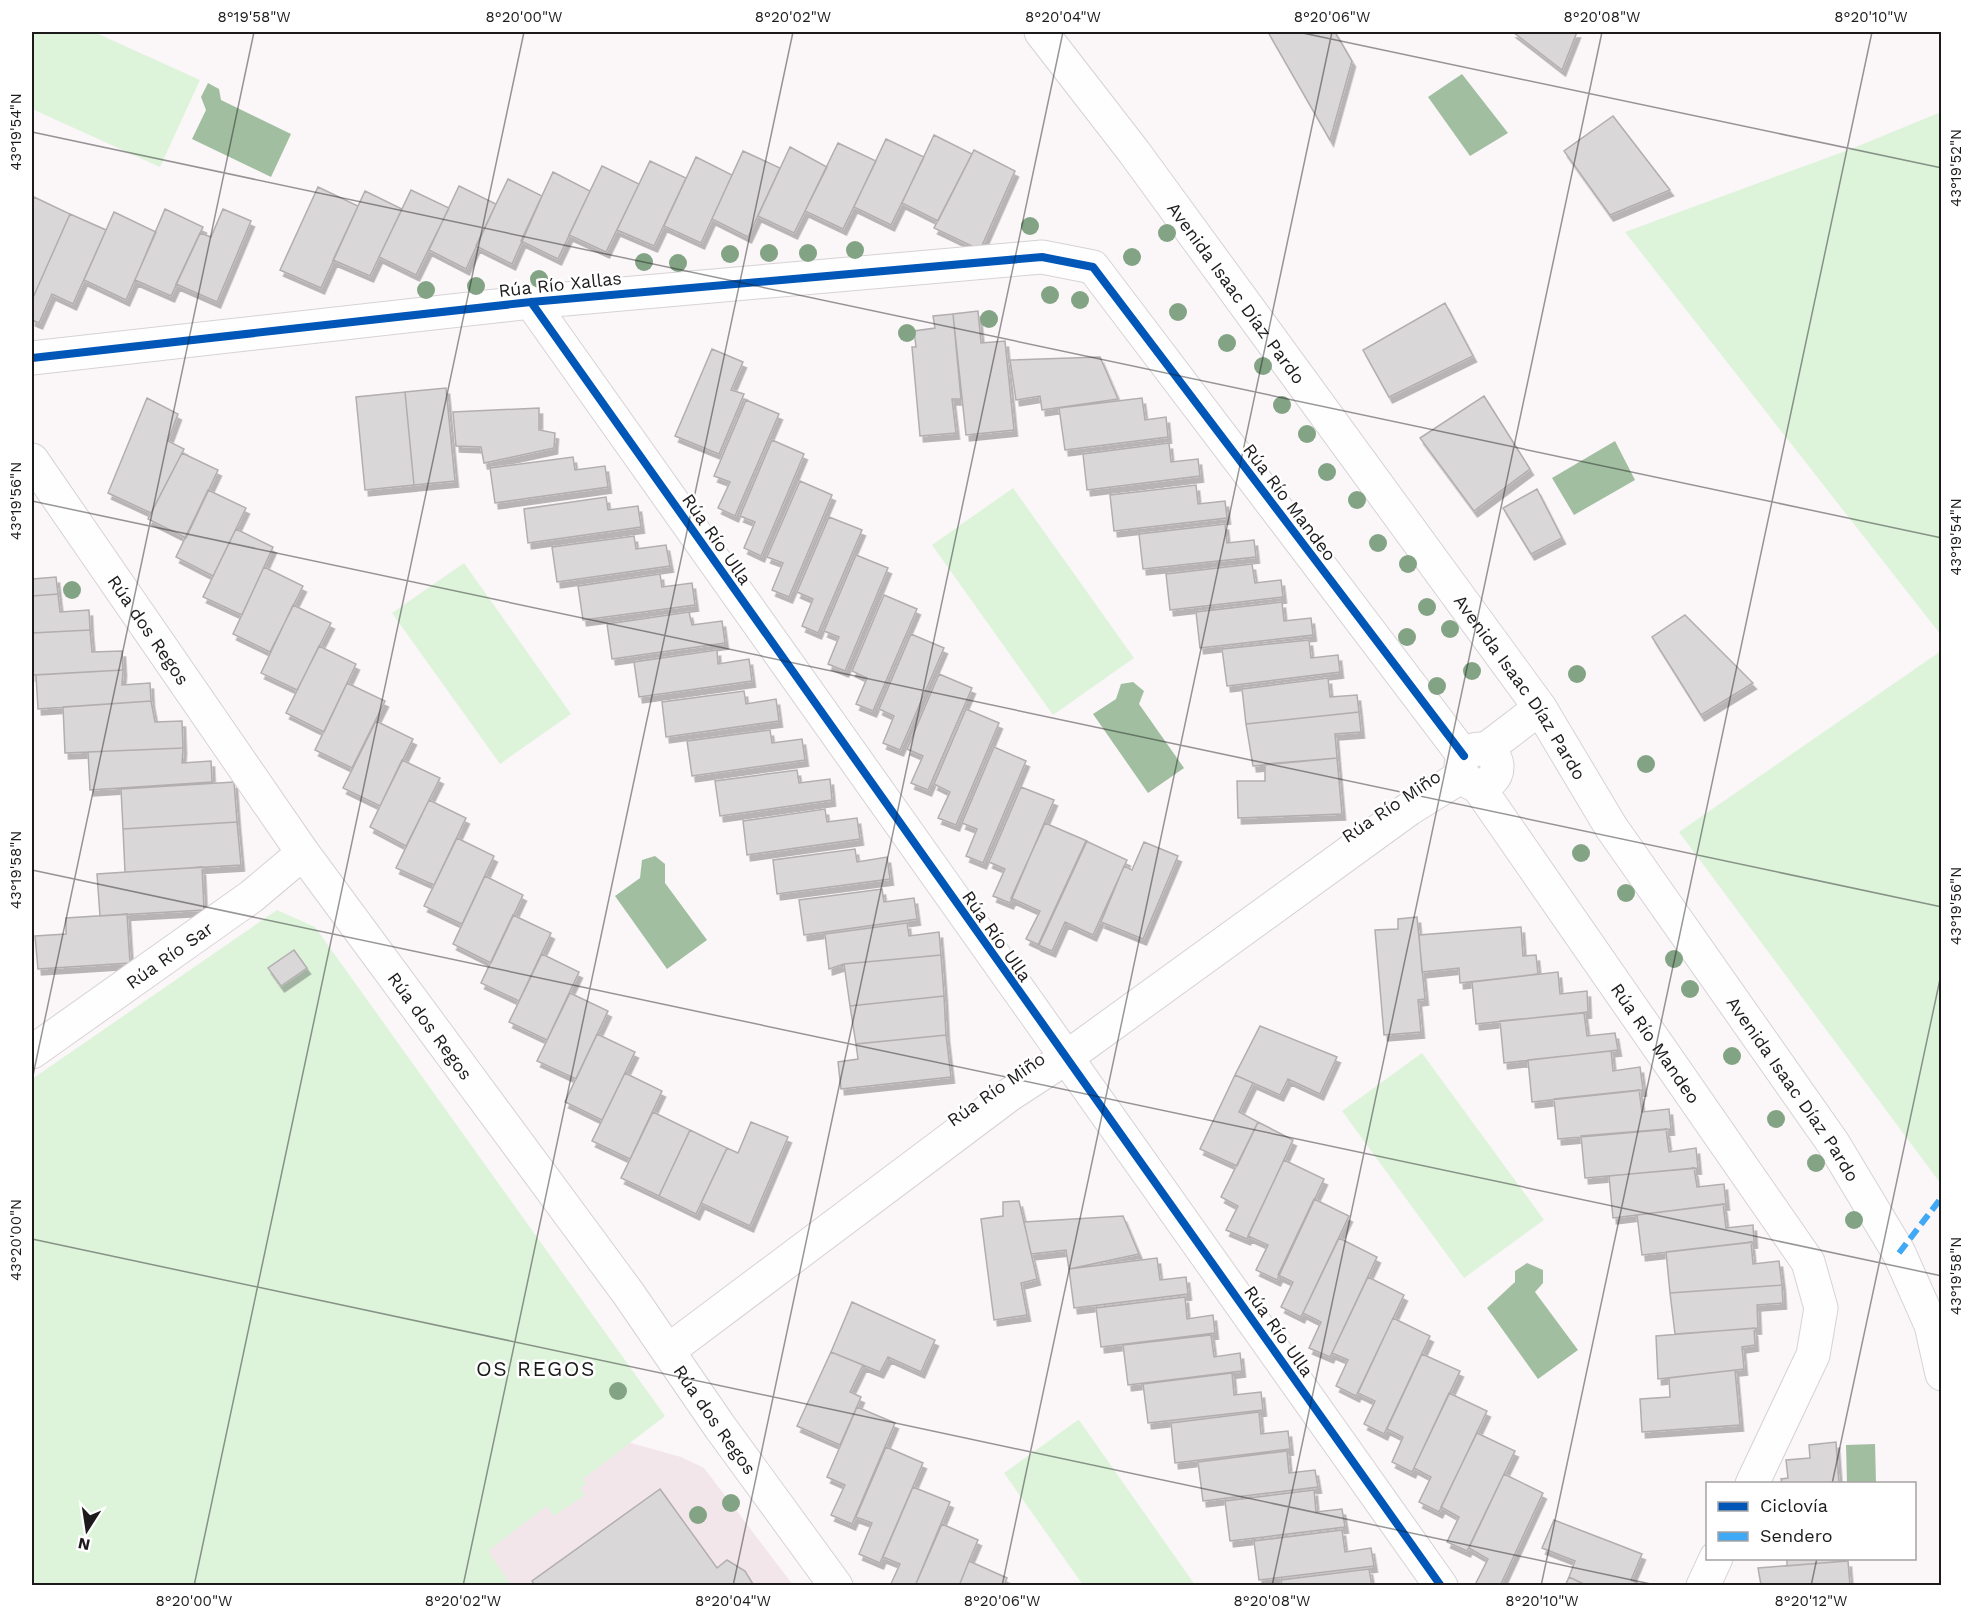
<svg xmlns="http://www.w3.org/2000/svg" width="1973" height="1617" font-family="'Work Sans',sans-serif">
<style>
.built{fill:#f2e6eb}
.green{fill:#ddf4db}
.water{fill:#a1bfa0}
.building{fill:#dad7d8;stroke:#b2aeb0;stroke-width:1.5;filter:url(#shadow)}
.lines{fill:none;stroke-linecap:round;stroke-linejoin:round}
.minor-casing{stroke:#d7d3d5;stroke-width:35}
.minor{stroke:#fefefe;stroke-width:33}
.quiet{stroke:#3fa9f5;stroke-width:6;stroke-dasharray:12 6;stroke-linecap:butt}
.cycleway-casing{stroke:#fff;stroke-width:11}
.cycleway{stroke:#0057b8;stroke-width:8}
.tree{fill:#83a484}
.ticks{fill:none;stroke:#1d1a1c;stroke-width:1.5;stroke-opacity:0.45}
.labels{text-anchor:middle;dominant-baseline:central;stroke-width:5;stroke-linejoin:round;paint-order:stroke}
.street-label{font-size:18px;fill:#1d1a1c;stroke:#fff}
.quarter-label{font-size:21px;letter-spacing:1.5px;fill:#1d1a1c;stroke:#fff}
.neatline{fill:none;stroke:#1d1a1c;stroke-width:2}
.ticks-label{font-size:15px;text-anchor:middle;fill:#1d1a1c}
</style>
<defs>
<filter id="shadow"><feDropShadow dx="3.5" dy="6" stdDeviation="0" flood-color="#0004"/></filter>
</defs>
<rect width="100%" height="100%" fill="#fbf6f8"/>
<path class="built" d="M620,1440L681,1457L704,1468L793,1585H491L447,1525Z"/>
<path class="green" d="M32,32H94L200,80L160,167L32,109Z
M1941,112V635L1625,232L1851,149Z
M1013,488L1134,658L1053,715L932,545Z
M464,563L571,714L500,764L392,613Z
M1941,651V1184L1679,832Z
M277,910L315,927L665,1416L583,1479L586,1484L580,1488L585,1495L554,1516L547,1506L488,1551L511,1585L32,1586V1079Z
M1422,1053L1544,1220L1464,1278L1342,1111Z
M1078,1420H1079L1195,1585H1083L1004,1473Z"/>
<path class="water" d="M1462,74L1508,133L1470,156L1428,97Z
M208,83L219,89L221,100L291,134L271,177L192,139L206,110L201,97Z
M1615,441L1635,480L1574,515L1552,478Z
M1133,682L1144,691L1139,704L1184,768L1148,793L1093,714L1116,699L1121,684Z
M655,856L665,864V883L707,940L667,969L615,896L640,878L642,860Z
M1527,1263L1543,1270V1283L1535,1292L1578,1350L1538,1379L1487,1308L1515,1282V1271Z
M1875,1444L1876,1483H1847L1846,1445Z"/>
<path class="building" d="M1268,32H1335L1352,61L1330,140Z
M1513,32H1577L1562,70Z
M1613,116L1670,190L1610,215L1564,151Z
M934,135L972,154L938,221L902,203Z
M886,139L924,157L891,225L854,207Z
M838,143L876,161L843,229L805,211Z
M790,147L827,167L794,233L758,216Z
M974,150L1015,171L980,250L934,228Z
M743,151L780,168L748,237L712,219Z
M696,157L732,175L701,243L664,226Z
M650,161L686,178L654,246L617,230Z
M602,166L639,184L606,252L569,235Z
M553,172L590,191L558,259L521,241Z
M508,179L542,196L512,264L476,246Z
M459,186L496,204L466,269L429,250Z
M318,187L358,206L321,288L280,270Z
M411,190L449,208L416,275L379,257Z
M365,191L402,209L370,276L333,260Z
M34,197L70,214L32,300V204Z
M165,209L203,227L171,296L135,280Z
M223,209L251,221L217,302L176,284L200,233L211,237Z
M114,212L156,232L126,300L84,280Z
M70,214L106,230L73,304L52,294L39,323L32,320V300Z
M1445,303L1473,356L1389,397L1363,350Z
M978,311L981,343L1005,341L1014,430L966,435L953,314Z
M953,314L961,399H952L956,433L920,436L912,347H916L914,331L935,328L933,316Z
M712,349L743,362L731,390L744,394L719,454L675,436Z
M1100,357L1118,399L1042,410L1040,396L1016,400L1010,360Z
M446,388L455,481L414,485L405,392Z
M405,392L414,485L365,490L356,397Z
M1484,396L1530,469L1474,511L1420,438Z
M147,398L178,414L168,441L184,449L151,513L108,493Z
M1142,398L1145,420L1166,417L1168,437L1065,450L1059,408Z
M746,400L779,414L735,516L718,508L730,482L714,476Z
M539,408V430L555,433L554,448L484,463L481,447L456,446L453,412Z
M772,440L804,454L761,556L744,548L755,522L740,516Z
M1169,443L1171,462L1198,459L1200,476L1087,490L1083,454Z
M182,453L218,470L186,538L148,519Z
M573,457L575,470L605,466L608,487L495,503L490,468Z
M800,481L832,495L789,597L772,590L783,563L767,557Z
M1196,485L1198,504L1225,501L1227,518L1114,531L1110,495Z
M1537,489L1562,538L1531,554L1503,508Z
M208,490L246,508L213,576L176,557Z
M606,497L608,510L638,506L641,527L528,543L524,509Z
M829,517L862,530L818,633L802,626L813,599L797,592Z
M1225,524L1227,543L1254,540L1256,557L1143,569L1139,534Z
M236,529L273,547L242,615L203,597Z
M634,536L636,549L666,545L670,566L557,582L552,547Z
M856,555L888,568L845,671L828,664L839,637L824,631Z
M1252,564L1255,583L1281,580L1283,597L1170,610L1166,574Z
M264,567L303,586L270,652L233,634Z
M660,574L662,587L692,583L695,605L583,620L578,586Z
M32,576V579L56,577L58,594L32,596Z
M58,594L60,612L89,610L90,630L32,633V596Z
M884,595L917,609L873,711L856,704L867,678L852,671Z
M1282,602L1284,621L1311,618L1313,635L1200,648L1196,612Z
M293,605L331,623L297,690L261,673Z
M689,612L692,625L722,621L725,643L612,659L607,624Z
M1685,615L1753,683L1701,715L1652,637Z
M90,630L92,652L122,651L123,670L32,675V633Z
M911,634L944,648L900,750L883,743L894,716L879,709Z
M1309,640L1311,658L1338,655L1340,672L1227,686L1222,649Z
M319,646L356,664L324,732L286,713Z
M717,650L718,664L749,659L752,681L639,697L634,662Z
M123,670L122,685L150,683L151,701L38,709L36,675Z
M939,674L972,688L928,790L911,783L923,756L907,749Z
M1328,678L1330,697L1357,695L1359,712L1246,724L1242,689Z
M347,683L385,701L352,768L315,750Z
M744,691L746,704L776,699L779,721L666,737L662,702Z
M151,701L155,722L182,721L183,748L65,753L63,707Z
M966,709L999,723L956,825L938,818L950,792L934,784Z
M1359,712L1361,732L1335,734L1337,758L1253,766L1246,724Z
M376,721L413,739L380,806L343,788Z
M770,730L772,743L802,739L805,760L692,776L687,741Z
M994,747L1026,761L983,863L966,856L977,829L962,823Z
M183,748L182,763L211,761L212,782L90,790L88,752Z
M1337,758L1342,814L1238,818L1237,781H1265V764Z
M402,760L440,778L406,846L370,827Z
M797,770L799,783L830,779L832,800L720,816L715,781Z
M234,782L237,822L123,829L121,789Z
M1021,787L1054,800L1010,903L993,896L1005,869L989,862Z
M429,800L466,818L434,885L396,868Z
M825,809L827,822L857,818L860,839L747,855L743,821Z
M237,822L241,865L125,872L123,829Z
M1045,823L1087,841L1039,945L1026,939L1040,911L1011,898Z
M457,838L494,856L462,924L424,906Z
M1086,841L1127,860L1093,935L1065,922L1052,951L1038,945Z
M1144,842L1178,856L1143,939L1101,922L1124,866L1132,870Z
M855,849L857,862L887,857L890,879L777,894L773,860Z
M202,867L204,910L100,916L97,874Z
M485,876L523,895L491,963L453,944Z
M882,889L884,902L914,898L917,919L804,935L799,900Z
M127,914L130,963L38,969L35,936L66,934V918Z
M513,915L551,933L519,1001L481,983Z
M1417,917L1425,999L1418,1000L1421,1032L1384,1035L1375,930L1398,929V919Z
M907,923L909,936L939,932L941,955L844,964L829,969L825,934Z
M1521,927L1523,956L1536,955L1538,974L1460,983L1459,968L1422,972L1419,935Z
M294,950L307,968L281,986L268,968Z
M542,954L579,972L547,1040L509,1022Z
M941,955L944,996L850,1006L844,964Z
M1558,972L1560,994L1587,991L1588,1012L1476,1024L1472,982Z
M570,993L608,1011L576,1079L537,1061Z
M944,996L946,1035L856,1044L850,1006Z
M1584,1013L1587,1036L1615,1033L1618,1050L1504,1063L1500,1021Z
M1260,1026L1337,1057L1320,1094L1288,1079L1280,1095L1235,1075Z
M597,1034L635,1052L602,1120L565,1102Z
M946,1035L951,1077L841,1089L838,1062L858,1059L856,1044Z
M1611,1051L1613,1071L1640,1067L1643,1090L1532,1102L1528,1060Z
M625,1073L662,1091L630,1159L592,1141Z
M1235,1075L1253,1083L1239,1112L1258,1122L1237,1166L1200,1149Z
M1639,1090L1642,1112L1669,1109L1671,1129L1558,1139L1554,1099Z
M653,1112L690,1130L659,1196L621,1178Z
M751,1122L788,1137L750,1226L701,1203L727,1148L738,1153Z
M1258,1122L1293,1140L1247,1239L1226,1230L1238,1206L1221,1197Z
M1666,1129L1669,1152L1696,1148L1698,1168L1585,1178L1581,1136Z
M690,1130L727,1148L696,1214L659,1196Z
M1284,1160L1324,1179L1277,1280L1256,1270L1268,1245L1248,1236Z
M1694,1168L1697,1187L1724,1184L1726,1204L1613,1218L1609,1176Z
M1314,1199L1349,1216L1301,1317L1281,1307L1293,1282L1278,1275Z
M1019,1201L1037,1279L1021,1283L1027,1315L994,1320L981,1219L1003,1216V1202Z
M1723,1204L1726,1228L1753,1225L1754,1242L1642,1255L1637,1215Z
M1123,1216L1139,1254L1069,1269L1066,1250L1031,1254L1024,1222Z
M1339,1238L1377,1257L1330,1357L1309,1348L1321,1322L1303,1313Z
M1751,1242L1753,1264L1779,1261L1782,1285L1670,1293L1666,1252Z
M1157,1258L1160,1280L1186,1277L1188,1294L1074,1308L1069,1269Z
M1368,1277L1404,1295L1356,1396L1336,1386L1348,1360L1332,1353Z
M1782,1285L1783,1303L1757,1305L1758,1328L1675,1334L1670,1293Z
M1185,1297L1187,1319L1213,1315L1215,1333L1101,1347L1096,1308Z
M852,1302L935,1340L921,1372L888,1357L880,1372L831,1352Z
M1393,1318L1430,1336L1384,1434L1364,1424L1375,1401L1358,1393Z
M1754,1328L1755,1345L1742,1347L1744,1369L1658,1379L1656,1336Z
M1211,1335L1214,1357L1240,1353L1242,1371L1128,1385L1123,1345Z
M831,1352L863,1365L850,1392L861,1397L840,1445L797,1426Z
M1422,1354L1460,1371L1412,1472L1392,1462L1403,1437L1387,1429Z
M1735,1370L1740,1425L1642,1432L1640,1399L1670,1397L1669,1378Z
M1232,1373L1234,1395L1261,1392L1263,1410L1148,1423L1143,1384Z
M1449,1393L1487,1411L1439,1512L1419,1502L1431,1477L1414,1468Z
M857,1407L895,1423L852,1524L831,1515L845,1485L827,1477Z
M1259,1412L1261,1434L1288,1431L1290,1449L1175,1463L1171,1423Z
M1477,1433L1515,1451L1467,1551L1447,1542L1459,1517L1441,1507Z
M1836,1442L1839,1484H1782L1781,1479L1788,1478L1786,1460L1810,1458L1809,1445Z
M886,1447L923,1463L880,1563L859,1554L872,1523L856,1517Z
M1287,1451L1289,1473L1315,1470L1318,1487L1203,1501L1198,1462Z
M1504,1474L1543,1493L1500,1586H1477L1475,1585L1488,1559L1469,1548Z
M913,1487L950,1502L915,1586H890L900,1564L883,1557Z
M660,1489L717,1568L727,1560L745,1571L754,1586H535L532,1581Z
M1314,1490L1316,1512L1342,1509L1345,1527L1230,1541L1225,1501Z
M1554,1520L1642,1554L1631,1580L1644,1586H1588L1569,1577L1575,1561L1542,1548Z
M942,1524L978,1540L969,1561L959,1586H915Z
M1342,1530L1345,1552L1371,1548L1374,1566L1259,1580L1254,1541Z
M1787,1558H1844L1845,1561L1787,1566Z
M969,1561L1007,1578L1004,1586H959Z
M1848,1561L1850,1586H1758L1761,1585L1758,1568Z
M1369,1569L1372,1586H1282L1281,1580Z
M1569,1577L1588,1586H1565Z"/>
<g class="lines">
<defs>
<g id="minor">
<path id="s1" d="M1041,32L1134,152L1540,708L1611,827L1833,1143L1899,1253L1931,1325L1942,1374"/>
<path d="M531,302L1441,1586"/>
<path d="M32,358L531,302L1042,257L1093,267L1464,756"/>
<path id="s2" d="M32,460L303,853L628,1293L720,1427L836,1586"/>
<circle cx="1479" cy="767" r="18"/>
<path d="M1485,750L1540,708"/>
<path id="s3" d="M1477,785L1808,1262L1821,1308L1813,1355L1752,1484"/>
<path id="s4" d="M32,1052L252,896L303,853"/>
<path d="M669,1350L1009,1095L1067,1057L1409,809L1462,776"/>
<path d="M1703,1586L1716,1558"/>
</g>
</defs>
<use href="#minor" class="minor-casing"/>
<use href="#minor" class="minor"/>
<path class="quiet" d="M1899,1253L1942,1197"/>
<defs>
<path id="cycleway" d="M531,302L1441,1586
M32,358L531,302L1042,257L1093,267L1464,756"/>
</defs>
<use href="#cycleway" class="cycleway-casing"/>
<use href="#cycleway" class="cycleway"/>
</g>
<g class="tree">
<circle cx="1030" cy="226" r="9"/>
<circle cx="1167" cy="233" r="9"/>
<circle cx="855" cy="250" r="9"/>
<circle cx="769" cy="253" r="9"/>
<circle cx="808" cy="253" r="9"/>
<circle cx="730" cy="254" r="9"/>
<circle cx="1132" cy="257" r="9"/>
<circle cx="644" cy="262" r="9"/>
<circle cx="678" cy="263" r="9"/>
<circle cx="539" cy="279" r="9"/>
<circle cx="476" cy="286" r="9"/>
<circle cx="426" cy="290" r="9"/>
<circle cx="1050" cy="295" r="9"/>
<circle cx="1080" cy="300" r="9"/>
<circle cx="1178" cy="312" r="9"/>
<circle cx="989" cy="319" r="9"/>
<circle cx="907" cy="333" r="9"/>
<circle cx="1227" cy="343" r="9"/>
<circle cx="1263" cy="366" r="9"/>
<circle cx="1282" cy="405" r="9"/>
<circle cx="1307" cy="434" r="9"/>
<circle cx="1327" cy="472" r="9"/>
<circle cx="1357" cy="500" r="9"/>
<circle cx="1378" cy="543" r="9"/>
<circle cx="1408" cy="564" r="9"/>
<circle cx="72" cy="590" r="9"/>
<circle cx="1427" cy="607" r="9"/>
<circle cx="1450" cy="629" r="9"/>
<circle cx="1407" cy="637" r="9"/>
<circle cx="1472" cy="671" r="9"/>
<circle cx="1577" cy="674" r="9"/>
<circle cx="1437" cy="686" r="9"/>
<circle cx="1646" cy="764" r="9"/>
<circle cx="1581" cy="853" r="9"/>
<circle cx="1626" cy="893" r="9"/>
<circle cx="1674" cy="959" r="9"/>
<circle cx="1690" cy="989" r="9"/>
<circle cx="1732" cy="1056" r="9"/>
<circle cx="1776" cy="1119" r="9"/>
<circle cx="1816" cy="1163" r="9"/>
<circle cx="1854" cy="1220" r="9"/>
<circle cx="618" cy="1391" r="9"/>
<circle cx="731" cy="1503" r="9"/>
<circle cx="698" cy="1515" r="9"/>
</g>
<path class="ticks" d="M1298,32L1942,168M32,132L1942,538M32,501L1942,907M32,870L1942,1276M32,1080L254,32M32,1239L1660,1586M1832,1484L1942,970M194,1586L524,32M463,1586L793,32M733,1586L1063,32M1002,1586L1332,32M1272,1586L1602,32M1541,1586L1872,32M1811,1586L1817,1558"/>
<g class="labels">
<g class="street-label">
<text transform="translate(560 284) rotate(-6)">Rúa Río Xallas</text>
<text stroke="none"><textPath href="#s1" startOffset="326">Avenida Isaac Díaz Pardo</textPath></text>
<text transform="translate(1290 502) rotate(53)">Rúa Río Mandeo</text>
<text transform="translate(717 539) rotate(55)">Rúa Río Ulla</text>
<text stroke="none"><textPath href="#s2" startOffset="206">Rúa dos Regos</textPath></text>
<text stroke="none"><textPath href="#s1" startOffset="812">Avenida Isaac Díaz Pardo</textPath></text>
<text transform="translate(1391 806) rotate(-34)">Rúa Río Miño</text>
<text transform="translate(997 936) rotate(55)">Rúa Río Ulla</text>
<text stroke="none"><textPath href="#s4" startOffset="168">Rúa Río Sar</textPath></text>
<text stroke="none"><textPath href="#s2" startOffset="692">Rúa dos Regos</textPath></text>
<text stroke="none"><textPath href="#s3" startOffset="314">Rúa Río Mandeo</textPath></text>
<text stroke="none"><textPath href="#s1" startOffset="1298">Avenida Isaac Díaz Pardo</textPath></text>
<text transform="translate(996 1089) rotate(-35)">Rúa Río Miño</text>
<text transform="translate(1279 1331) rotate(55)">Rúa Río Ulla</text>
<text stroke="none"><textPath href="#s2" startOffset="1178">Rúa dos Regos</textPath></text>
</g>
<g class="quarter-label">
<text x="536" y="1368">OS REGOS</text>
</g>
</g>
<rect width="1973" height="1617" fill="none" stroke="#ffffff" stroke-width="66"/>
<rect x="1706" y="1482" width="210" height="78" fill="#ffffff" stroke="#a5a3a4" stroke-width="1.5"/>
<rect x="1718" y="1502" width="30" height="9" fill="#0057b8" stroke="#a5a3a4" stroke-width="1.5"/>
<text x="1760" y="1512" font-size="18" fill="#1d1a1c">Ciclovía</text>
<rect x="1718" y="1532" width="30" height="9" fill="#3fa9f5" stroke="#a5a3a4" stroke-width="1.5"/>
<text x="1760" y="1542" font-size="18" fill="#1d1a1c">Sendero</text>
<g transform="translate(87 1530) rotate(192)" stroke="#ffffff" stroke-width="4.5" paint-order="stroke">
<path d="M0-4.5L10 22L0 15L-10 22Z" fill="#1d1a1c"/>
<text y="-9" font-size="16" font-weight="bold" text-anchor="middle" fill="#1d1a1c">N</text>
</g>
<rect x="33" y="33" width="1907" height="1551" class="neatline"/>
<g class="ticks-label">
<text x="254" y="22">8°19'58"W</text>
<text x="524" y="22">8°20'00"W</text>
<text x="793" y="22">8°20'02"W</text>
<text x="1063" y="22">8°20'04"W</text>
<text x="1332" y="22">8°20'06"W</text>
<text x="1602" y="22">8°20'08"W</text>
<text x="1871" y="22">8°20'10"W</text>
<text transform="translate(16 132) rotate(-90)" y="5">43°19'54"N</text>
<text transform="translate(1956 168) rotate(-90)" y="5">43°19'52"N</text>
<text transform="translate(16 501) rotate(-90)" y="5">43°19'56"N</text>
<text transform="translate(1956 537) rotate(-90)" y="5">43°19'54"N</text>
<text transform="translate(16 870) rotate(-90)" y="5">43°19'58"N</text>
<text transform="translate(1956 906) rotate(-90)" y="5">43°19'56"N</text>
<text transform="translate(16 1240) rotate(-90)" y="5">43°20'00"N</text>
<text transform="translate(1956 1276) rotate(-90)" y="5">43°19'58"N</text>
<text x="194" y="1606">8°20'00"W</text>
<text x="463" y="1606">8°20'02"W</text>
<text x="733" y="1606">8°20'04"W</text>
<text x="1002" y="1606">8°20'06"W</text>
<text x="1272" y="1606">8°20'08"W</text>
<text x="1542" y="1606">8°20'10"W</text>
<text x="1811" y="1606">8°20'12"W</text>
</g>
</svg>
